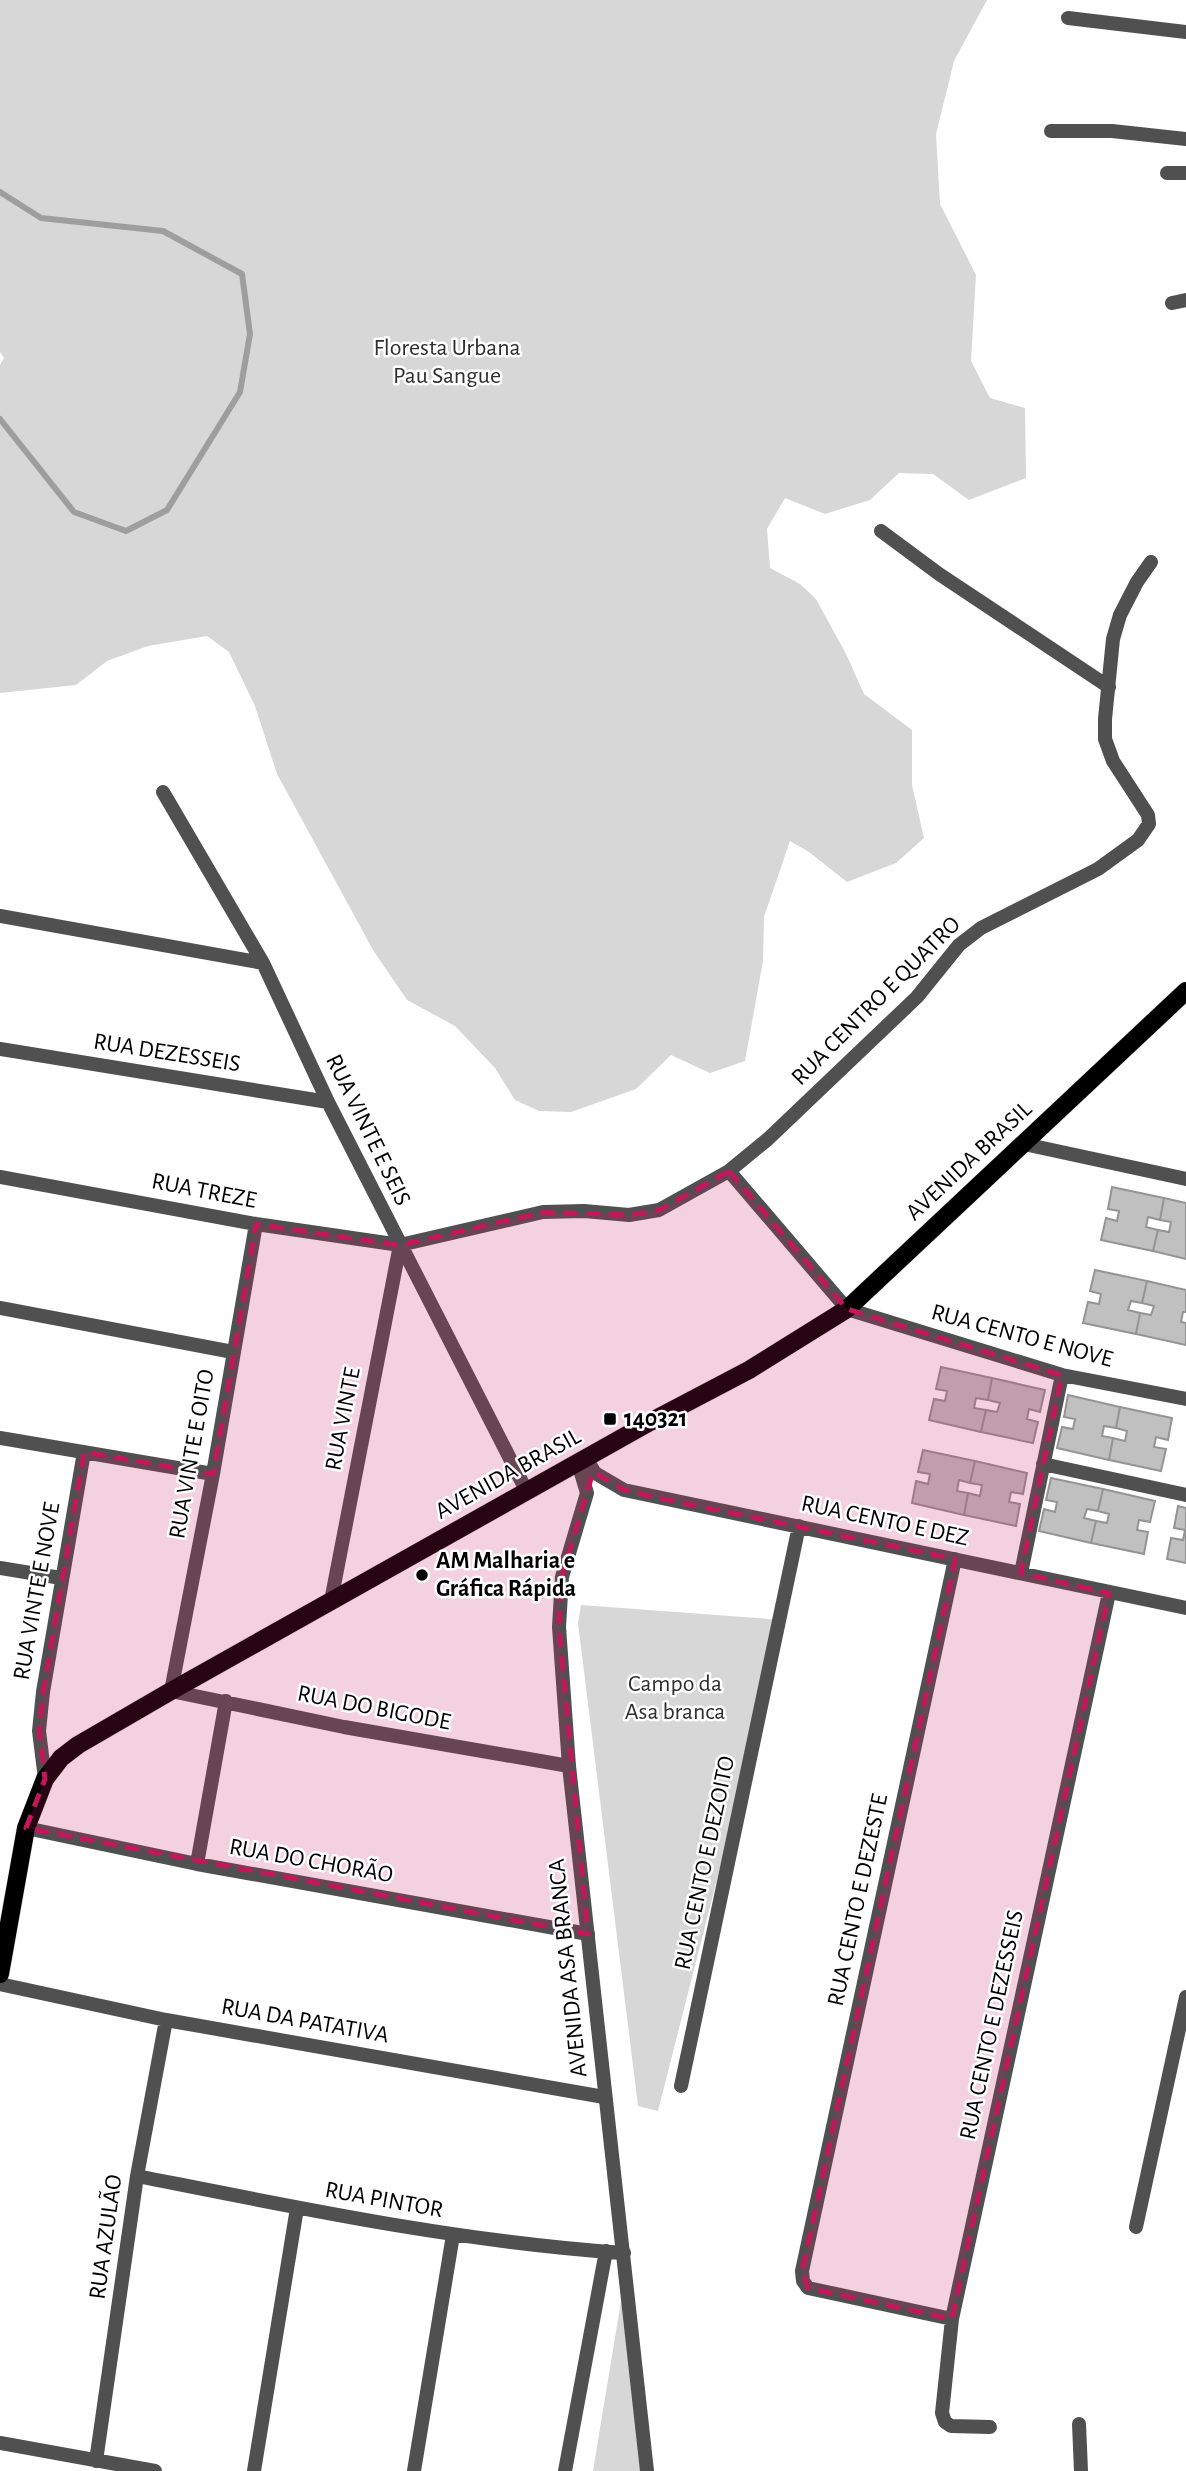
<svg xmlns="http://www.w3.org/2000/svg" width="1186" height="2471" font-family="'Alegreya Sans',sans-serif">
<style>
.green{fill:#d7d7d7}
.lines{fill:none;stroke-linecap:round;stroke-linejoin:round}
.stream{stroke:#9e9e9e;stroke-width:6}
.building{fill:#c0c0c0;stroke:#949494;stroke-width:2}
.primary-casing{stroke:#dbdbdb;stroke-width:19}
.minor{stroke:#505050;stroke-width:14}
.tertiary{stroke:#505050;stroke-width:14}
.primary{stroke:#000;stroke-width:18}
.marked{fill:#c2185b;fill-opacity:0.2;stroke:#c2185b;stroke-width:5;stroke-dasharray:14 9;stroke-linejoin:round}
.poi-dot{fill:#000;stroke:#fff;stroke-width:2.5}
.labels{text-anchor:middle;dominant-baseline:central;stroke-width:5;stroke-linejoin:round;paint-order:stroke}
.park-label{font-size:24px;fill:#2e2e2e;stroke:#fff}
.street-label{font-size:24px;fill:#000;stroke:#fff}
.poi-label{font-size:24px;font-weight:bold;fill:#000;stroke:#fff;text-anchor:start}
</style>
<rect width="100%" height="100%" fill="#fff"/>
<path class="green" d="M0,0H987L954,61L936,134L940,204L976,275L971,361L990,398L1025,408L1026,478L969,500L933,474L899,473L870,500L825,514L785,498L767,529L770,568L800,584L816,599L846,654L864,694L912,730V785L924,838L896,863L847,882L809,852L790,841L764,917L763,961L745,1061L710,1073L671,1055L636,1089L571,1112L539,1111L515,1100L495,1068L455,1026L407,1000L373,950L277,774L255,706L229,652L207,636L148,646L107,661L76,685L0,693V365L4,358L0,352Z
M581,1605L783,1620L658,2111L638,2106L578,1623Z
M623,2289L646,2471H593Z"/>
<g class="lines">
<path class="stream" d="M0,192L41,218L163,231L242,274L250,334L240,392L167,510L126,531L74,512L0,419"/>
</g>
<path class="building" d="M1112,1187L1164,1198L1160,1220L1148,1217L1146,1227L1158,1230L1153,1251L1101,1240L1106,1218L1117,1221L1119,1211L1108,1209Z
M1164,1198L1186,1203V1259L1153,1251L1158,1230L1169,1232L1171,1222L1160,1220Z
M1095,1270L1147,1281L1142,1303L1131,1301L1128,1310L1140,1313L1136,1334L1083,1323L1088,1302L1099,1304L1101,1294L1090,1291Z
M1147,1281L1186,1290V1312H1183L1181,1322L1186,1323V1345L1136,1334L1140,1313L1151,1315L1154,1306L1142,1303Z
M941,1367L992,1378L988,1400L976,1398L974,1408L986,1410L981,1432L929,1420L934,1399L945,1401L947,1391L936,1389Z
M992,1378L1045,1390L1040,1412L1029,1409L1027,1419L1038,1422L1033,1443L981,1432L986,1410L997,1412L1000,1403L988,1400Z
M1068,1395L1120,1407L1116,1428L1104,1426L1102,1436L1113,1438L1109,1460L1057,1448L1062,1427L1073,1429L1075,1419L1064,1417Z
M1120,1407L1172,1418L1168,1440L1156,1437L1154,1447L1166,1449L1161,1471L1109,1460L1113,1438L1125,1441L1127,1431L1116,1428Z
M923,1450L975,1461L970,1483L959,1480L957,1491L968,1493L964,1515L912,1503L916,1481L928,1484L930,1474L918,1472Z
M975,1461L1027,1473L1023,1494L1011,1492L1009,1502L1020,1504L1016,1526L964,1515L968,1493L980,1496L982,1485L970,1483Z
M1051,1478L1103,1489L1098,1511L1087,1509L1084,1518L1096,1521L1091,1543L1039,1531L1044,1509L1055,1512L1057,1502L1046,1500Z
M1103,1489L1155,1501L1150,1522L1139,1520L1137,1530L1148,1532L1144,1554L1091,1543L1096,1521L1107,1523L1109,1514L1098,1511Z
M1178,1506L1186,1508V1563L1167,1559L1171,1538L1183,1540L1185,1530L1174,1528Z"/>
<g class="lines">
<defs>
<path id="primary" d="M0,1974L26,1828L45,1779L61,1758L78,1745L171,1691L650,1422L749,1370L847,1309L1186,991"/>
</defs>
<use href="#primary" class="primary-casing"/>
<path class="minor" d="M1068,18L1186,32
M1051,131H1112L1186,139
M1167,173H1186
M1172,303L1186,300
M881,531L939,574L1109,687
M163,792L263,963L328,1102L527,1492
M0,916L263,963
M0,1049L328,1102
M1024,1144L1186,1179
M729,1171L847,1309L1062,1375L1186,1399
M0,1177L256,1224L400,1245L543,1212L584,1211L629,1215L659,1210L729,1171L768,1139L917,997L959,945L981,928L1098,869L1138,840L1149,824L1148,815L1113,761L1105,739V719L1113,639L1120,615L1137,582L1151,562
M256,1224L213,1474L171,1691L344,1727L569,1766
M0,1308L233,1352
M0,1438L213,1474
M586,1458L595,1473L624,1490L1186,1608
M1043,1464L1186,1495
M0,1568L61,1578
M1021,1573L1062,1375
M331,1601L400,1245
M45,1779L39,1731L43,1692L84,1452
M26,1828L197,1864L588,1934
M197,1864L226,1701
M0,1984L166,2020L604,2097
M681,2086L799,1526
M137,2176C299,2208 460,2242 624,2253
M1136,2227L1186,1997
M952,2319L808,2288L803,2281L802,2271L955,1559
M1079,2424L1081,2471
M990,2427L951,2426L945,2422L942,2413L952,2319L1109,1593
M0,2443L155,2471
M96,2461L137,2176L166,2020
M254,2471L297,2208
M414,2471L453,2235
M565,2471L606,2251"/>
<path class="tertiary" d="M578,1463L587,1493L562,1577L559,1627L569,1766L647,2471"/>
<use href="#primary" class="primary"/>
</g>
<path class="marked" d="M729,1171L847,1309L1062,1375L1021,1573L1109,1593L952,2319L808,2288L802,2271L955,1559L654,1497L624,1490L593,1472L562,1577L559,1627L588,1934L26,1828L45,1779L39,1731L43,1692L84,1452L213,1474L256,1224L400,1245L543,1212L629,1215L659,1210Z"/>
<g class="poi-dot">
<rect x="603" y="1412" width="14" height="14" rx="3.5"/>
<circle cx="422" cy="1575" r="7"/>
</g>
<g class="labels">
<g class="park-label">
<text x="447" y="348">Floresta Urbana<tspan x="447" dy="28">Pau Sangue</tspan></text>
<text x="675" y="1684">Campo da<tspan x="675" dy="28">Asa branca</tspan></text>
</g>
<g class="street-label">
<text transform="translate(876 1001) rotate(-45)">RUA CENTRO E QUATRO</text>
<text transform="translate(167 1053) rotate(9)">RUA DEZESSEIS</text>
<text transform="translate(368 1130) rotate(64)">RUA VINTE E SEIS</text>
<text transform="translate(969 1161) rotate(-43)">AVENIDA BRASIL</text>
<text transform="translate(204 1191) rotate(11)">RUA TREZE</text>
<text transform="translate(1022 1336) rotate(15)">RUA CENTO E NOVE</text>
<text transform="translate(343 1419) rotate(-79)">RUA VINTE</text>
<text transform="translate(192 1454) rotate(-80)">RUA VINTE E OITO</text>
<text transform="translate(508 1474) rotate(-29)">AVENIDA BRASIL</text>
<text transform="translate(885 1521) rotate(12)">RUA CENTO E DEZ</text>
<text transform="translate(37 1591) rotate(-80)">RUA VINTE E NOVE</text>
<text transform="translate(374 1708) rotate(11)">RUA DO BIGODE</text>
<text transform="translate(311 1861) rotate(10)">RUA DO CHORÃO</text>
<text transform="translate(705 1863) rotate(-78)">RUA CENTO E DEZOITO</text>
<text transform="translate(858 1900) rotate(-78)">RUA CENTO E DEZESTE</text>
<text transform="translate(568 1968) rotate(-96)">AVENIDA ASA BRANCA</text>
<text transform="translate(305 2021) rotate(10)">RUA DA PATATIVA</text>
<text transform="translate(992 2025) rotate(-78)">RUA CENTO E DEZESSEIS</text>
<text transform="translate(384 2200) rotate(10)">RUA PINTOR</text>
<text transform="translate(106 2237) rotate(-82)">RUA AZULÃO</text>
</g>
<g class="poi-label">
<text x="624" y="1419">140321</text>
<text x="436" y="1561">AM Malharia e<tspan x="436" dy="28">Gráfica Rápida</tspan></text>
</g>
</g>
</svg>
